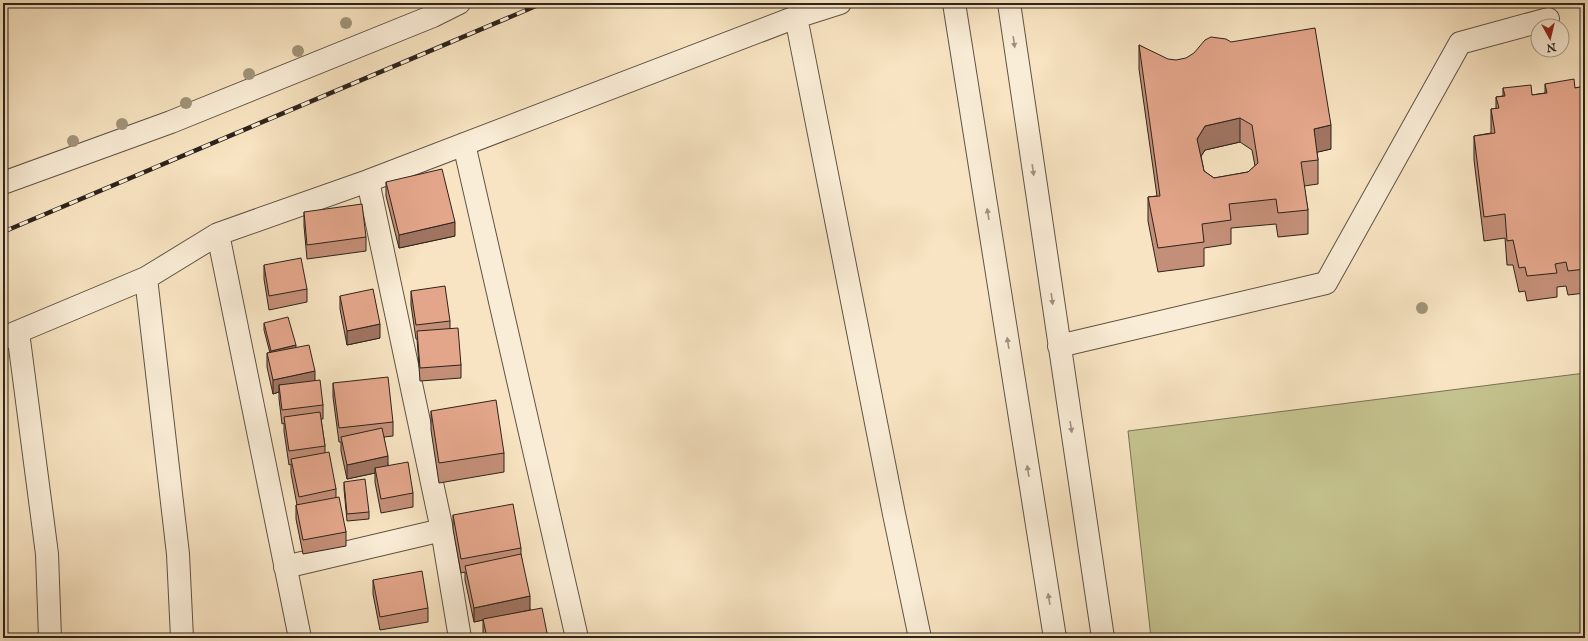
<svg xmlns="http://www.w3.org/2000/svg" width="1588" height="641" font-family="'IM FELL English',serif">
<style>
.green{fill:#c4c28e;stroke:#787254}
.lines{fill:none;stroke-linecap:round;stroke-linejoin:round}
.minor-casing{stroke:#605345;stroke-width:24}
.minor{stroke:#faedd7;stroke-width:22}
.rail-casing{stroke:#2d231b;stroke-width:4.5}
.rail{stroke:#faedd7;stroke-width:3;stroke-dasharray:9;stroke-linecap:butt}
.tree{fill:#a19479}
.wall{fill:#c48f78;stroke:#2d231b;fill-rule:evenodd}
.shaded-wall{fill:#a07461;stroke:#2d231b}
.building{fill:#e4a68b;stroke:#2d231b;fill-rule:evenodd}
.oneway{fill:#9e9282}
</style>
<rect width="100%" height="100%" fill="#f8e4c2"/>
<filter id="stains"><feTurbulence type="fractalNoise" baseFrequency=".005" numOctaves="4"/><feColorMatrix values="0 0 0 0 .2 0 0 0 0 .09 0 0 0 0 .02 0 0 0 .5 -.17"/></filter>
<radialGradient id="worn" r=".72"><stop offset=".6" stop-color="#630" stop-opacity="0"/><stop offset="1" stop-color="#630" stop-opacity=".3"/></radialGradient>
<path class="green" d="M1585,373V638H1151L1128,431Z"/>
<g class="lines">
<defs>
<path id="minor" d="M954,3L1055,638
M1009,3L1103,638
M796,17L894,514L920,638
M464,144L577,638
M368,181L442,530L460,638
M3,183L171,122L433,16L459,3
M218,234L300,638
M146,278L178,554L182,638
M18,332L47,554L50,638
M3,338L146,278L218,234L368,181L796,17L840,3
M1059,346L1326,283L1460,43L1548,19
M285,567L442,530"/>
</defs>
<use href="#minor" class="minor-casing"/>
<use href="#minor" class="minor"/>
<defs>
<path id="rail" d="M3,232L543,3"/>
</defs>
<use href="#rail" class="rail-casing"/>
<use href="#rail" class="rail"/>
</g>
<g class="tree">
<circle cx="346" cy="23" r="6"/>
<circle cx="298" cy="51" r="6"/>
<circle cx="249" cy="74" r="6"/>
<circle cx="186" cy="103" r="6"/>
<circle cx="122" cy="124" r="6"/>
<circle cx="73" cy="141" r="6"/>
<circle cx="1422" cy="308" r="6"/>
</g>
<path class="wall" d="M1139,45L1331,149L1317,152L1318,160V184L1304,186L1308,210V234L1278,237L1276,224L1231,228V244L1204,248V266L1158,272L1148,221V197L1157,196L1139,69ZM1240,142L1252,150L1255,166L1248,172L1214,178L1204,171L1201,156L1205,150Z
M1545,84L1575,88L1585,86V293L1568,295L1566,286L1557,287V297L1527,301L1525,291L1519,292L1513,265H1507L1505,238L1484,241L1474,160V136L1491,133V109H1496V97L1503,96V88L1532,95L1545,93Z
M386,182L455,236L399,248L386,196Z
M304,212L366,237V251L307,259L304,226Z
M264,265L307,289V302L269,310L264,279Z
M411,291L450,321V328L461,365V378L420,381L417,339H416L411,305Z
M340,296L380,338L347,345L340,309Z
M264,323L296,348L315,381L323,405V419H321L325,446V453L336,489V497L346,532V546L303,554L296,519V505H297L291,473V464L289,465L284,431V423L282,424L279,399V392L273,394L267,367V353H270L264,330Z
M333,383L393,422V436L384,437L388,465L413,493V507L381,513L375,482V473L347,479L341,451V442H339L333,397Z
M431,411L504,453V472L439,483L431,430Z
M344,482L369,512V519L347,521L344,489Z
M453,515L521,548V554L530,610L548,638H484L483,633V620L474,622L465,580V572L461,573L453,529Z
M373,580L428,608V622L380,630L373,594Z"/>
<path class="shaded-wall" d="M1240,118V142L1205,150L1197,163V139L1205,126Z
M1331,125V149L1314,153V129Z
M455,222V236L399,248V235Z
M380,324V338L347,345V331Z
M296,345V352L271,358V351Z
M315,371V385H279V392L273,394V380Z
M388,456V470L375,468V473L347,479V465Z
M530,596V610L474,622V608Z"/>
<path class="building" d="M1315,28L1331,125L1314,129L1318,160L1301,162L1308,210L1278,213L1276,199L1229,204L1231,220L1202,224L1204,242L1158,248L1148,197L1160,196L1139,45L1168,59L1176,60L1186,58L1194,53L1205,40L1211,37L1226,39L1231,42ZM1240,118L1252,125L1258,163L1248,172L1214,178L1204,171L1197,139L1205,126Z
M1574,79L1575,88L1585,86V269L1568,271L1566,262L1555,264L1557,273L1527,276L1525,267L1519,268L1513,240L1507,241L1505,214L1484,217L1474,136L1495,133L1491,109L1499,108L1496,97L1505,96L1503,88L1531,85L1532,95L1547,93L1545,84Z
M442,169L455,222L399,235L386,182Z
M362,204L366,237L307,245L304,212Z
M301,258L307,289L269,296L264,265Z
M445,286L450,321L416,325L411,291Z
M373,289L380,324L347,331L340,296Z
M288,317L296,345L271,351L264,323Z
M458,328L461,365L420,368L417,331Z
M309,345L315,371L273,380L267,353Z
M388,377L393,422L339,428L333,383Z
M320,380L323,405L282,410L279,385Z
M496,400L504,453L439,463L431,411Z
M320,412L325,446L289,451L284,417Z
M382,428L388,456L347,465L341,437Z
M329,452L336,489L299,497L291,459Z
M408,462L413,493L381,499L375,468Z
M365,479L369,512L347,514L344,482Z
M339,497L346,532L303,540L296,505Z
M513,504L521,548L461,559L453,515Z
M521,554L530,596L474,608L465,566Z
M422,571L428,608L380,617L373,580Z
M542,608L548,638H487L483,619Z"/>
<defs><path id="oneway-solid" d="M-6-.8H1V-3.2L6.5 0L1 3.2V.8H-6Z"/></defs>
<g class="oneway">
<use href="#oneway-solid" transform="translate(1014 42) rotate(82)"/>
<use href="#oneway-solid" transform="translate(1033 170) rotate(82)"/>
<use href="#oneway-solid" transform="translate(988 214) rotate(-99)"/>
<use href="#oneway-solid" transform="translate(1052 299) rotate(82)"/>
<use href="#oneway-solid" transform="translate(1008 343) rotate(-99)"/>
<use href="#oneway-solid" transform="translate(1071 427) rotate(81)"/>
<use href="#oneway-solid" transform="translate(1028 471) rotate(-99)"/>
<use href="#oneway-solid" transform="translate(1049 599) rotate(-99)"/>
</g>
<rect width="1588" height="641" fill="none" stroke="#f8e4c2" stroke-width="16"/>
<rect x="4" y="4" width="1580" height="633" fill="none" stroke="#2d231b" stroke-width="2"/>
<rect x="8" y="8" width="1572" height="625" fill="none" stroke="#2d231b"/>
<g transform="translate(1550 38) rotate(172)"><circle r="19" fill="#faedd7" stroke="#a89c8c"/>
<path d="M0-3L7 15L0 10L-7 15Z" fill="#8f2418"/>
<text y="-6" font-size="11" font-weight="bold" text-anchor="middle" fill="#2d231b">N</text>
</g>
<rect width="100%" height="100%" filter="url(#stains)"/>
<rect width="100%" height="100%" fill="url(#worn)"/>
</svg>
